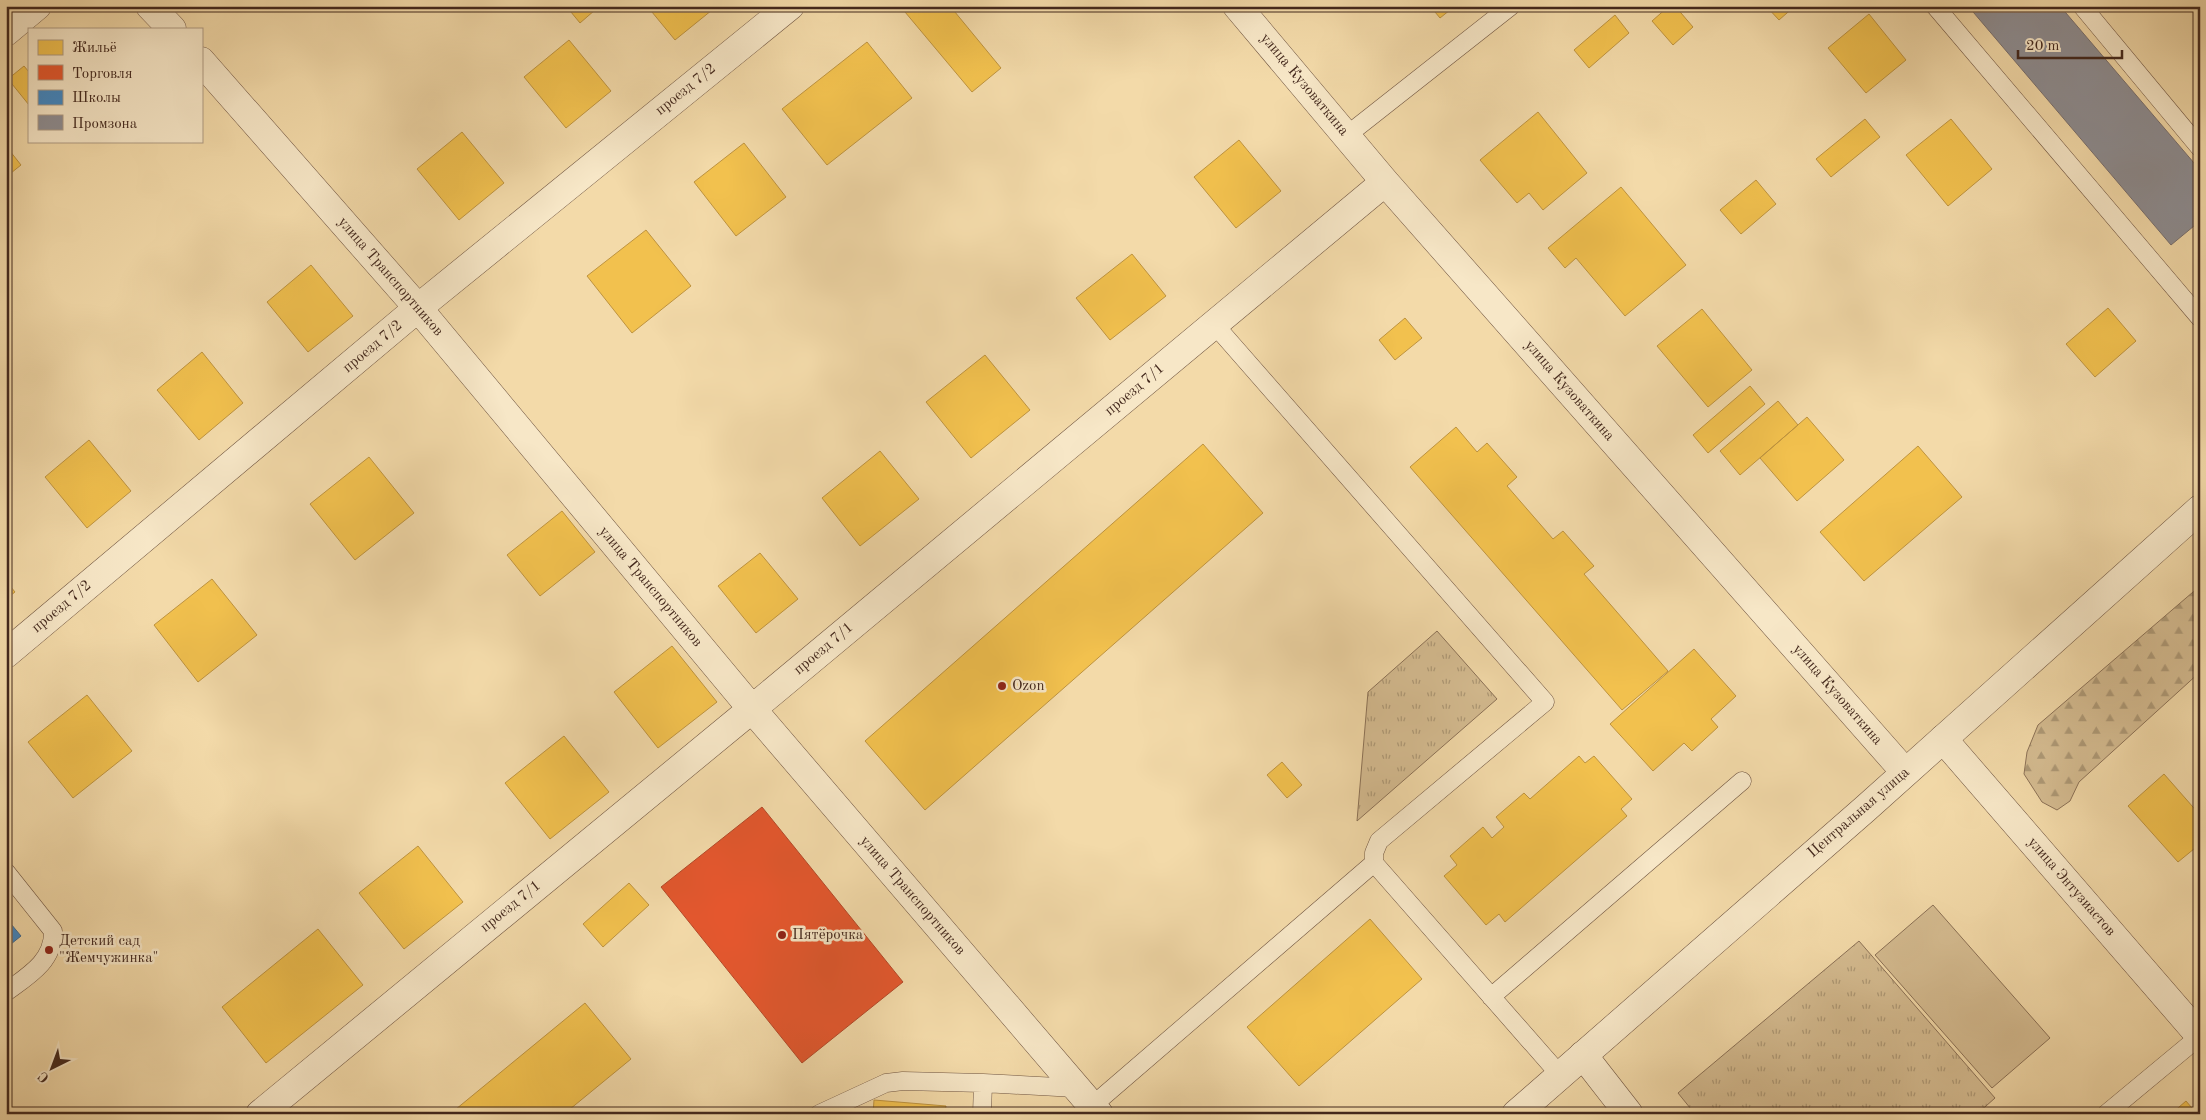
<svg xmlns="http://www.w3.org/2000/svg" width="2206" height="1120" font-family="'Old Standard TT',serif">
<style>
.grass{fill:url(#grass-tufts);stroke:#8c7257}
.forest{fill:url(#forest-firs);stroke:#8c7257}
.garden{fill:#d5bc91;stroke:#8c7257}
.homes{fill:#f2c14e;stroke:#be933f}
.shops{fill:#e4572e;stroke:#b44929}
.schools{fill:#3f88c5;stroke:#406b93}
.industry{fill:#8d8d92;stroke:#776f6f}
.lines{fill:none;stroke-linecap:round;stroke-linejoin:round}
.service-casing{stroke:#6f5440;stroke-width:19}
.minor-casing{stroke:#6f5440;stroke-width:29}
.tertiary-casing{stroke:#6f5440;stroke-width:29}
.service{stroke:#f7e7c7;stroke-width:18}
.minor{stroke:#f7e7c7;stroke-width:28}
.tertiary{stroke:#f7e7c7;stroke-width:28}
.poi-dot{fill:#8f2418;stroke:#f7e7c7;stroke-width:2}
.labels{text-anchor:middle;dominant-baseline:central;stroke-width:5;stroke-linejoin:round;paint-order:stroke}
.street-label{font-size:15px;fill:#43281d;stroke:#f7e7c7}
.poi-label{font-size:15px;fill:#43281d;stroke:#f7e7c7;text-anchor:start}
</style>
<defs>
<pattern id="grass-tufts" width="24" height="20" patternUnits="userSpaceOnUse" patternTransform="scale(1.25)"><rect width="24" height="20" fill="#d5bc91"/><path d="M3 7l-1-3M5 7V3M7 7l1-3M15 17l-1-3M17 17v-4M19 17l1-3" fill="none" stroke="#ae9976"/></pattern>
<pattern id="forest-firs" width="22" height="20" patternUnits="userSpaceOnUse" patternTransform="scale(1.25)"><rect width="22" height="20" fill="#d5bc91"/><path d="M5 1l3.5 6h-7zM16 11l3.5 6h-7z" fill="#ae9976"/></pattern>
</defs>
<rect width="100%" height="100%" fill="#f3daa9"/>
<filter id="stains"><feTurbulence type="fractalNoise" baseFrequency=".004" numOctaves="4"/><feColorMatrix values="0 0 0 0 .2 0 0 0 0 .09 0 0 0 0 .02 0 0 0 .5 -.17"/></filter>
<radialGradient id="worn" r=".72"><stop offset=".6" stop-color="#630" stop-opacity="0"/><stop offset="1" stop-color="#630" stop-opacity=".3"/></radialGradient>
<path class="grass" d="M1437,631L1497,699L1357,821L1368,692Z
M1859,941L1995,1098L1977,1114H1695L1678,1093Z"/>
<path class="forest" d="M2200,586V672L2079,782L2070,801L2057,810L2042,802L2024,774L2027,752L2038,725Z"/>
<path class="garden" d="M1933,905L2050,1038L1992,1088L1875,955Z"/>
<path class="homes" d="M566,6H592L595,10L580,23Z
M647,6H717L675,40Z
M912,6H950L1001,68L972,92L905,12Z
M1430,6H1455L1440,18Z
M1669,6H1675L1693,27L1673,45L1652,21Z
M1766,6H1795L1779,20Z
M1869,14L1906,60L1866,93L1828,48Z
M1615,15L1629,33L1589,68L1574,50Z
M569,40L611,91L566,128L524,77Z
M867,42L912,98L827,165L782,109Z
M24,66L29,72V105L8,79Z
M1538,112L1587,173L1543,210L1529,193L1517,203L1480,160Z
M1865,119L1880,137L1831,177L1816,159Z
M1951,119L1992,169L1948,206L1906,155Z
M462,132L504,183L459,220L417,169Z
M1239,140L1281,191L1236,228L1194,177Z
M744,143L786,197L736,236L694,182Z
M6,146L21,165L6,177Z
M1756,180L1776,204L1741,234L1720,210Z
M1621,187L1686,265L1625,316L1576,258L1565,268L1548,248Z
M646,230L691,286L632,333L587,276Z
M1132,254L1166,296L1110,340L1076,298Z
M311,265L353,316L308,352L267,302Z
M2108,308L2136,341L2095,377L2066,344Z
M1702,309L1752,370L1708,407L1657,346Z
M1405,318L1422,338L1395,360L1379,340Z
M202,352L243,403L199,440L157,390Z
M985,355L1030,410L971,458L926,402Z
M1750,386L1765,404L1708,453L1693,435Z
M1778,401L1798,425L1740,475L1720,451Z
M1807,417L1844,460L1797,501L1760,458Z
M1456,427L1477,452L1487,443L1517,477L1507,486L1553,539L1563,531L1594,566L1584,574L1668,671L1622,710L1410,467Z
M89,440L131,491L87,528L45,477Z
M1203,444L1263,513L925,810L865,741Z
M1918,446L1962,497L1864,581L1820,532Z
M880,451L919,499L860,546L822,498Z
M369,457L414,513L355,560L310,504Z
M562,511L595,552L540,596L507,555Z
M760,553L798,599L756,633L718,586Z
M212,579L257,635L198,682L154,625Z
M6,581L15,592L6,599Z
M672,646L717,702L658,748L614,692Z
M1694,649L1736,696L1711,719L1718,727L1692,751L1684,743L1653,771L1610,724Z
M87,695L132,751L73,798L28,742Z
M564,736L609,792L550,839L505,783Z
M1579,756L1585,763L1594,756L1632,799L1621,809L1627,816L1505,922L1499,914L1486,925L1444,876L1457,865L1450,856L1483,827L1492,838L1504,827L1496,817L1524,793L1530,799Z
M1282,762L1302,785L1287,798L1267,775Z
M2164,774L2200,815V844L2178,862L2128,806Z
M418,846L463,902L404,949L359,893Z
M629,883L649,905L603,947L583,924Z
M1370,919L1422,979L1299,1086L1247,1027Z
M318,929L363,985L266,1063L222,1007Z
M585,1003L631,1059L564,1114H450Z
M874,1100L946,1106L945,1114H873Z
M2186,1101L2197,1114H2171Z"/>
<path class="shops" d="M762,807L903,982L802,1063L661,887Z"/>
<path class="schools" d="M6,918L21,936L6,948Z"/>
<path class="industry" d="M1968,6H2060L2200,170V221L2171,245Z"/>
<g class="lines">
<defs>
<path id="service" d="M1935,6L2200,318
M2082,6L2200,148
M1346,136L1511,6
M1214,324L1545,702L1379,841L1374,853V863L1560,1075
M6,872L53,931C54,961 28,976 6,992
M1491,997L1742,781
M1092,1106L1374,863
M819,1114L886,1083L903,1081L983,1083
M982,1114L983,1083L1076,1088
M2106,1114L2200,1036"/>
<path id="minor" d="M150,6L172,29
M1237,6L1385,182L1905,772
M6,32L37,6
M201,61L418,308L752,709L1099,1114
M6,654L418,308L790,6
M1943,739L2200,1036
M1583,1055L1629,1114
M260,1114L752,709L1385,182"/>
<path id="tertiary" d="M1516,1114L1865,809L2200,509"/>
</defs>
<use href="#service" class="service-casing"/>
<use href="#minor" class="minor-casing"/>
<use href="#tertiary" class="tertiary-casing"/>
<use href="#service" class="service"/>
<use href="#minor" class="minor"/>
<use href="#tertiary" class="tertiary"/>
</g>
<g class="poi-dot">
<circle cx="1002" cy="686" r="5"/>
<circle cx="782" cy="935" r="5"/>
<circle cx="49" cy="950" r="5"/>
</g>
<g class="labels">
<g class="street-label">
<text transform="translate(1304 85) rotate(50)">улица Кузоваткина</text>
<text transform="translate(686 90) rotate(-39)">проезд 7/2</text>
<text transform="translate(390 277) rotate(49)">улица Транспортников</text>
<text transform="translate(373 347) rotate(-40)">проезд 7/2</text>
<text transform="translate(1135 390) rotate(-40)">проезд 7/1</text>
<text transform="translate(1569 391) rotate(49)">улица Кузоваткина</text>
<text transform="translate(650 587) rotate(50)">улица Транспортников</text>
<text transform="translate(62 607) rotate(-40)">проезд 7/2</text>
<text transform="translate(824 649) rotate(-40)">проезд 7/1</text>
<text transform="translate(1837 695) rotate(49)">улица Кузоваткина</text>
<text transform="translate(1859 813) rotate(-41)">Центральная улица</text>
<text transform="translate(2071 887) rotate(49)">улица Энтузиастов</text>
<text transform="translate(912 896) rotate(49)">улица Транспортников</text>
<text transform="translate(511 907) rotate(-39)">проезд 7/1</text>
</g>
<g class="poi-label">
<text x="1012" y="686">Ozon</text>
<text x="792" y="935">Пятёрочка</text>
<text x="59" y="941">Детский сад<tspan x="59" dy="17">"Жемчужинка"</tspan></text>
</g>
</g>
<rect width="2206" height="1120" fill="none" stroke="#f3daa9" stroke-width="25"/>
<rect x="8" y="8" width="2191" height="1105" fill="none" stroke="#43281d" stroke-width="2.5"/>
<rect x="12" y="12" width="2181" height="1095" fill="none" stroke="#43281d"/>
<rect x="28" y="28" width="175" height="115" fill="#f7e7c7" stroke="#af9b83"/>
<rect x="38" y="40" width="25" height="15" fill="#f2c14e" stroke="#af9b83"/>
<text x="72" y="52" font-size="15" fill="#43281d">Жильё</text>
<rect x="38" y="65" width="25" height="15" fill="#e4572e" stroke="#af9b83"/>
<text x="72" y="78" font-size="15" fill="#43281d">Торговля</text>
<rect x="38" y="90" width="25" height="15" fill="#3f88c5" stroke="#af9b83"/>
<text x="72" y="102" font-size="15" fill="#43281d">Школы</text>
<rect x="38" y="115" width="25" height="15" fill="#8d8d92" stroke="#af9b83"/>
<text x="72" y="128" font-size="15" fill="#43281d">Промзона</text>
<g transform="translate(52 1068) rotate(222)" stroke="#f7e7c7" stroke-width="4" paint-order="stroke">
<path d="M0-4L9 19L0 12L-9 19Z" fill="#43281d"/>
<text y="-8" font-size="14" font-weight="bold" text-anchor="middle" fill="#43281d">С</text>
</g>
<path d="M2018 50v8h104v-8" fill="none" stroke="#43281d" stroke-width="2.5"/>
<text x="2026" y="50" font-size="15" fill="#43281d" stroke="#f7e7c7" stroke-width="4" paint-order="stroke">20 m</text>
<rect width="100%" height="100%" filter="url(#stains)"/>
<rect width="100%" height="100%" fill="url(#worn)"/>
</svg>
